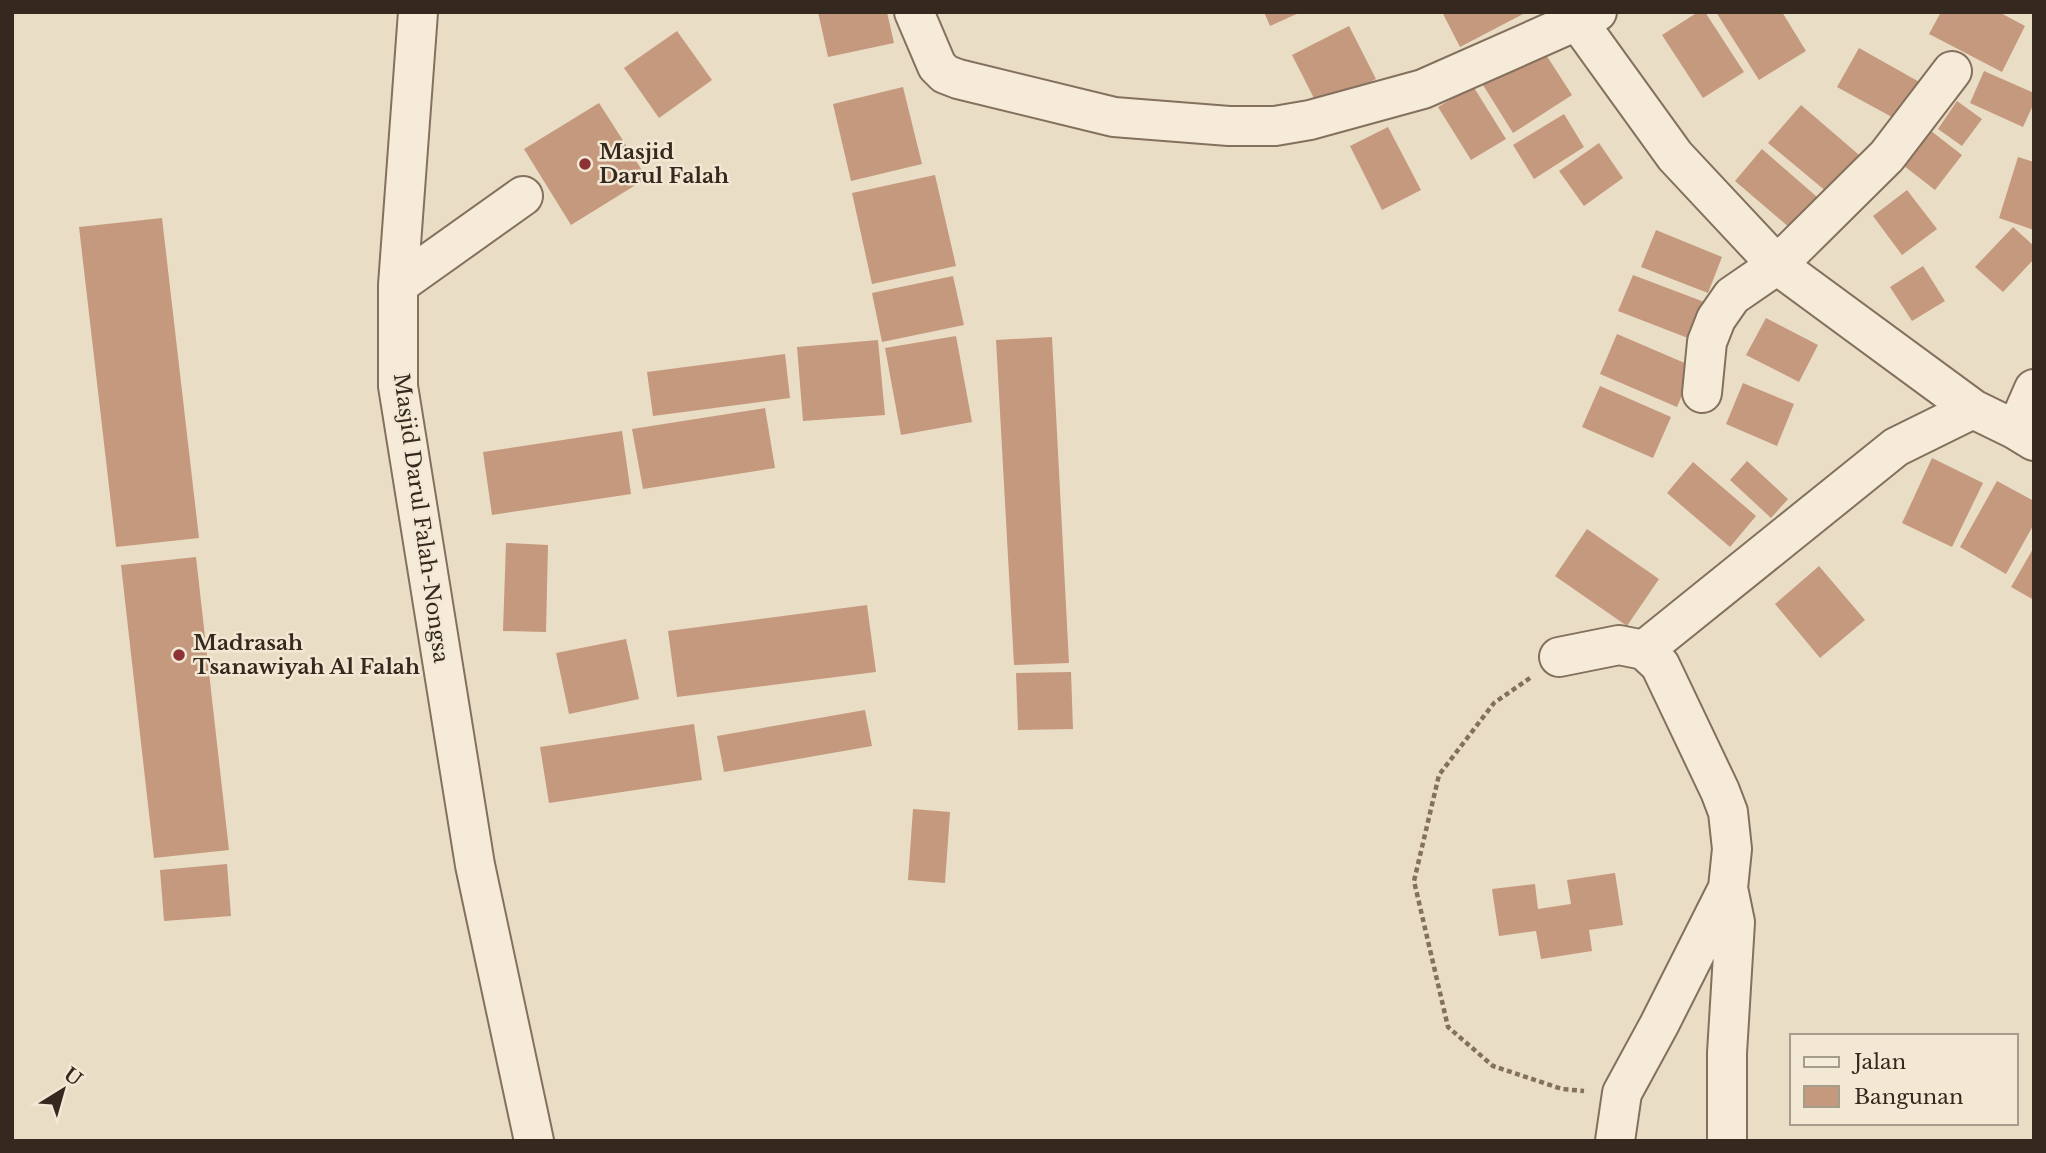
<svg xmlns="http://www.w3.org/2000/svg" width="2046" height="1153" font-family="'Libre Baskerville',serif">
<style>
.building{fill:#c5997e}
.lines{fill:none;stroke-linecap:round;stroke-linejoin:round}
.minor-casing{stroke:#83705d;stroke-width:42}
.path{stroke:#83705d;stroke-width:4.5;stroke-dasharray:5 3.5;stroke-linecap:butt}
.minor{stroke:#f5ebd8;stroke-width:38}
.poi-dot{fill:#8d3237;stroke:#f2e8d4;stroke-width:2.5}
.labels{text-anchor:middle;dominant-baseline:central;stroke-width:5;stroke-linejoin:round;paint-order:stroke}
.poi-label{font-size:21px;font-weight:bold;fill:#35291f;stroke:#f2e8d4;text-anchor:start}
.street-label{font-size:21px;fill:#35291f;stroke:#f2e8d4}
</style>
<rect width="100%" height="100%" fill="#eaddc5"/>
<path class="building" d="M818,12H887L894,43L828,57Z
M1264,12H1301L1270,26Z
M1442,12H1527L1460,47Z
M1698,12H1705L1744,72L1703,98L1662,35Z
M1716,12H1782L1806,51L1759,80Z
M1941,12H1999L2025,26L2002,72L1929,34Z
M1349,26L1376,79L1319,108L1292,55Z
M677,31L712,80L659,118L624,68Z
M1541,47L1572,95L1513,133L1483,85Z
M1859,48L1923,84L1901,122L1837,87Z
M1984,71L2034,93V103L2023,127L1970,103Z
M1473,86L1506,139L1471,160L1438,107Z
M903,87L922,164L851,181L833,104Z
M1957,101L1982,119L1962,146L1938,129Z
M599,103L647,178L571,225L524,149Z
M1801,105L1865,160L1833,197L1768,143Z
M1564,114L1584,147L1534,179L1513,145Z
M1388,127L1421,190L1382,210L1350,146Z
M1926,127L1962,155L1935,190L1899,162Z
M1599,143L1623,178L1584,206L1559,171Z
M1762,149L1824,203L1797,234L1735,181Z
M2018,157L2034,162V230L1999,218Z
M935,175L956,266L872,284L852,193Z
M1907,190L1937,229L1902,255L1873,216Z
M162,218L199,538L116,547L79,227Z
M2013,227L2034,246V259L2003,292L1975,267Z
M1656,230L1722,257L1708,293L1641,267Z
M1923,266L1945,301L1912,321L1890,287Z
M1633,275L1707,303L1693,340L1618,311Z
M953,276L964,325L882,342L872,293Z
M1766,318L1818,345L1799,382L1746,355Z
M1617,334L1694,367L1677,407L1600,374Z
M956,336L972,422L901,435L885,348Z
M1052,337L1069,663L1014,665L996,340Z
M878,340L885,415L803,421L797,347Z
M785,354L790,398L653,416L647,372Z
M1743,383L1794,404L1777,446L1726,424Z
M1600,386L1671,417L1653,458L1582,427Z
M765,408L775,468L643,489L632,429Z
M622,431L631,494L492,515L483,452Z
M1932,458L1983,483L1952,547L1902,523Z
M1747,461L1788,499L1771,518L1730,480Z
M1693,462L1756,516L1730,547L1667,493Z
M1997,481L2034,501V524L2006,574L1960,547Z
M1587,529L1659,579L1627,626L1555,576Z
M506,543L548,545L546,632L503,631Z
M2034,547V600L2011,587Z
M196,557L229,850L154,858L121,565Z
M1819,566L1865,620L1820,658L1775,604Z
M867,605L876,672L677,697L668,631Z
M626,639L639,699L569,714L556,653Z
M1071,672L1073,729L1018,730L1016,673Z
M865,710L872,746L724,772L717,736Z
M694,724L702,780L549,803L540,747Z
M913,809L950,812L945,883L908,880Z
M227,864L231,916L164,921L160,870Z
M1615,873L1623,925L1589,930L1592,951L1541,959L1536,931L1499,936L1492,889L1535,884L1538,909L1571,904L1567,880Z"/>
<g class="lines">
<defs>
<path id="minor" d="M418,12L398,285V386L475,865L534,1141
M914,12L937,66L945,74L958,79L1114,117L1229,126H1275L1310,120L1423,89L1597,12
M1571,12L1675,156L1777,265L1973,409L2016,430L2034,441
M398,285L523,196
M1702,393L1707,342L1716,319L1732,296L1777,265L1887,156L1952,71
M2016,430L2034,389
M1644,650L1896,447L1973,409
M1559,657L1619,645L1644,650L1660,665L1720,791L1728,812L1732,849L1728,888L1735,922L1727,1053V1141
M1615,1141L1622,1093L1659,1025L1728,888"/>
</defs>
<use href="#minor" class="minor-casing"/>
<path class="path" d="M1530,678L1494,703L1439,775L1414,881L1448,1027L1493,1066L1562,1089L1584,1091"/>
<use href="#minor" class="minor"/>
</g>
<g class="poi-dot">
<circle cx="585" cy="164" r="7"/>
<circle cx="179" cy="655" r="7"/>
</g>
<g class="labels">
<g class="poi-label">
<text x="599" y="152">Masjid<tspan x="599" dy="24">Darul Falah</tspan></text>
<text x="193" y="643">Madrasah<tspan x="193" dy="24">Tsanawiyah Al Falah</tspan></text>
</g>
<g class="street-label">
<text transform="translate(421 518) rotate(82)">Masjid Darul Falah-Nongsa</text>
</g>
</g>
<rect width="2046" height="1153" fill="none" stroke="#35291f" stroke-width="28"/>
<rect x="1790" y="1034" width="228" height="91" fill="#f2e8d4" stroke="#a69c8c" stroke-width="2"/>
<rect x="1804" y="1057" width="35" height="10" fill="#f5ebd8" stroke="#a69c8c" stroke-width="2"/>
<text x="1854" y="1069" font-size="21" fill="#35291f">Jalan</text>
<rect x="1804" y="1086" width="35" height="21" fill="#c5997e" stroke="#a69c8c" stroke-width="2"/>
<text x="1854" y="1104" font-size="21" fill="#35291f">Bangunan</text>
<g transform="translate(63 1090) rotate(37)" stroke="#f2e8d4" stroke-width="5" paint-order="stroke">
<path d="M0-5L12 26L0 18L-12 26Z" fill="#35291f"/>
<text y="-10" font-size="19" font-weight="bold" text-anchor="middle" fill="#35291f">U</text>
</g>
</svg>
